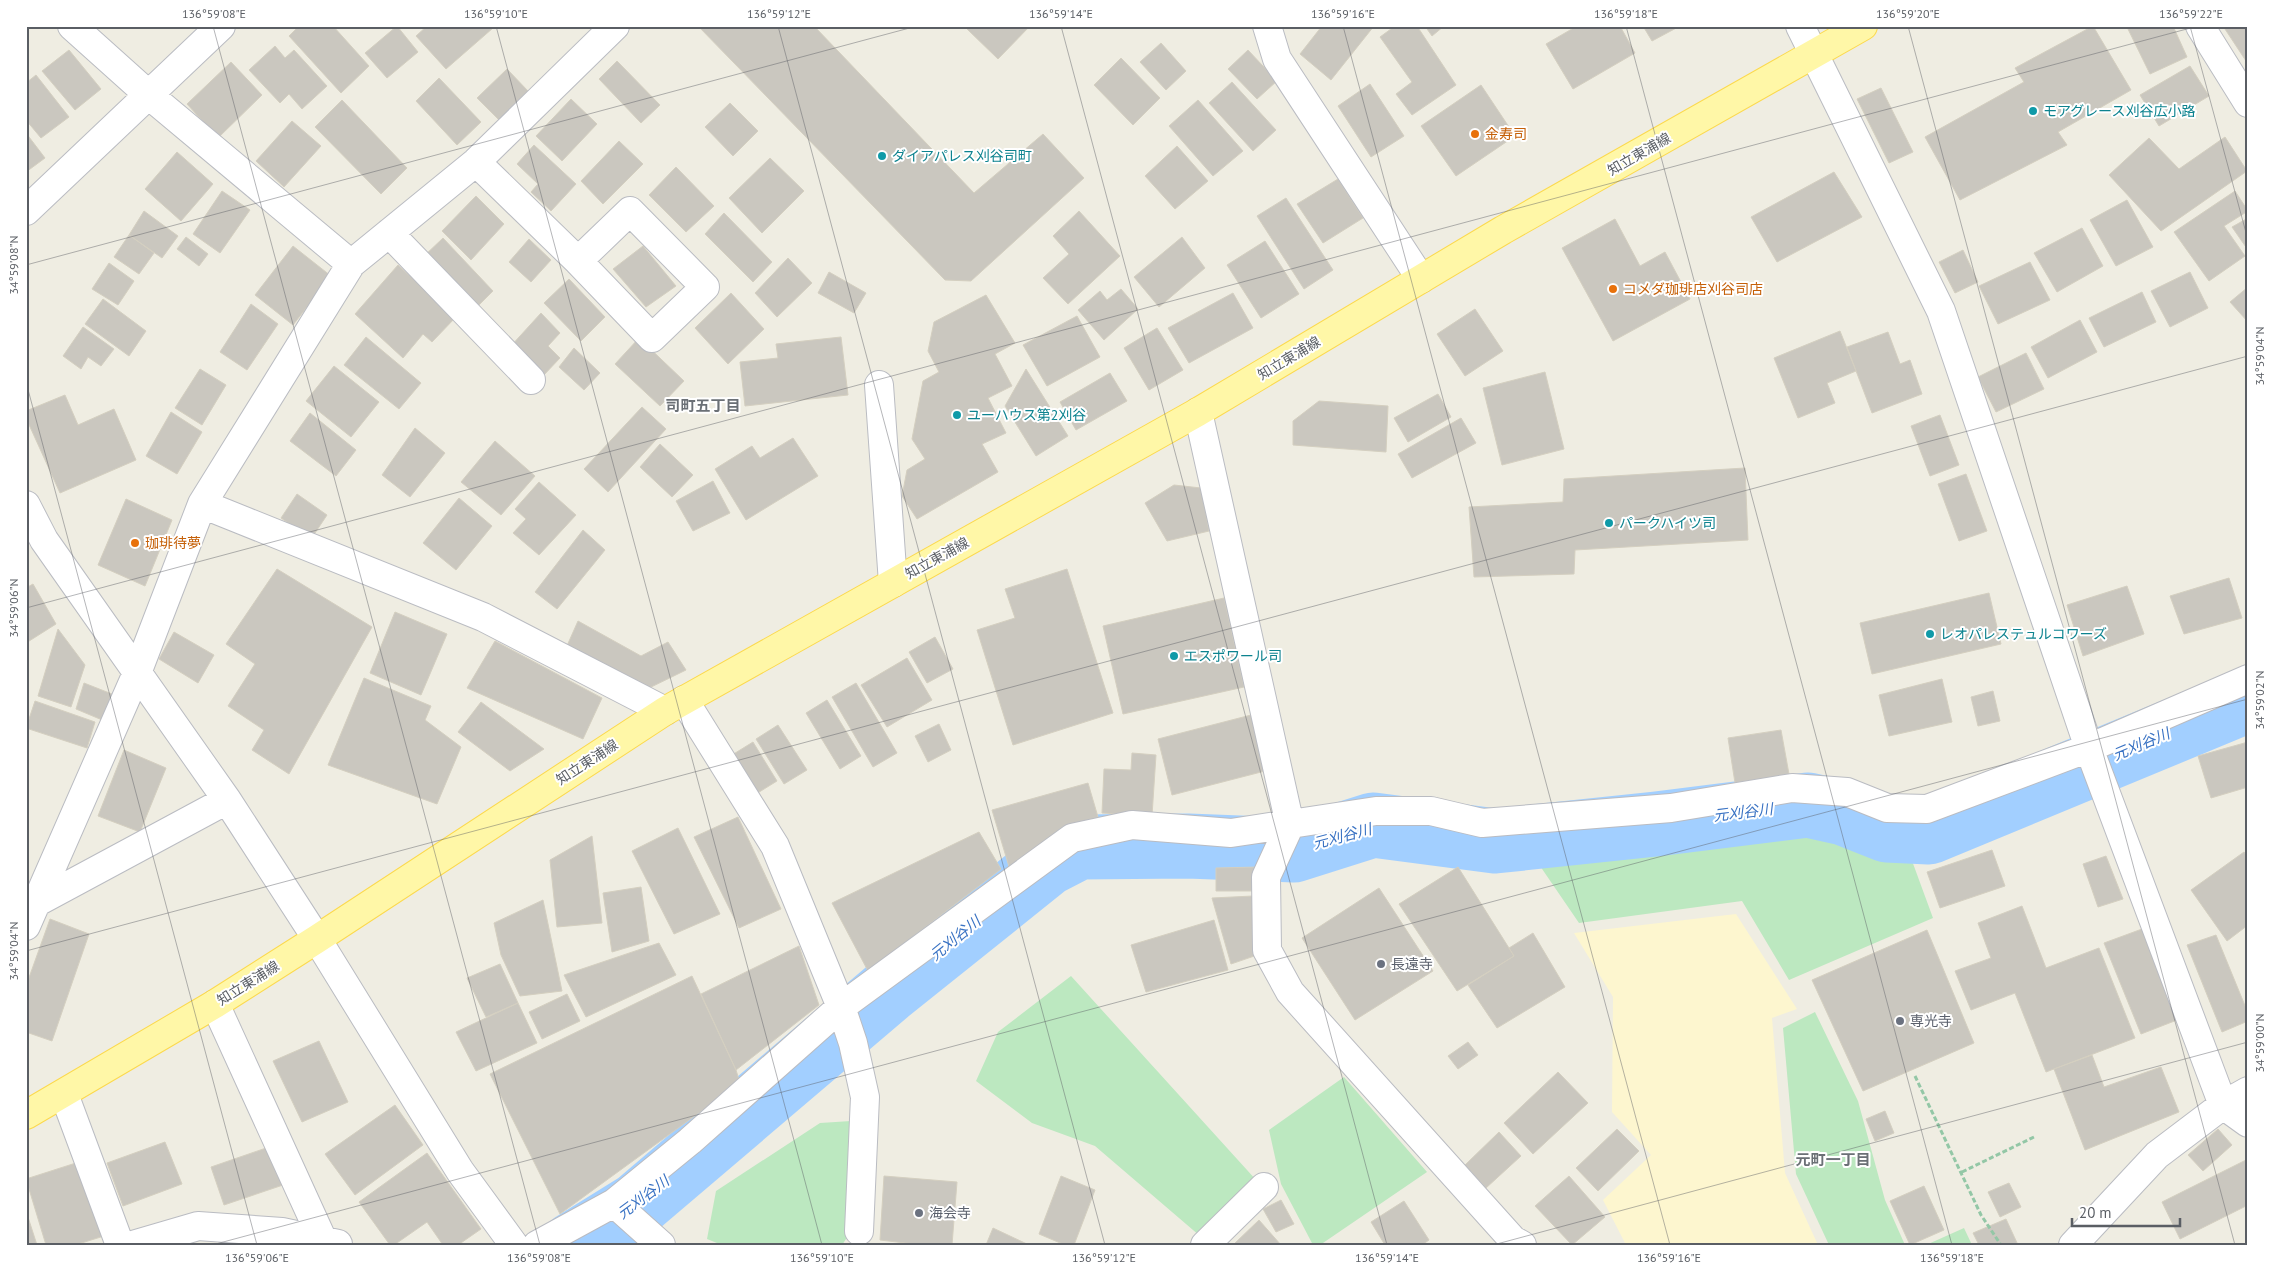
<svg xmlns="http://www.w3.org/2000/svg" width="2274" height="1271" font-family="'PT Sans','Noto Sans JP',sans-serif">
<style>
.green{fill:#bce8c0}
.sand{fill:#fdf6cf}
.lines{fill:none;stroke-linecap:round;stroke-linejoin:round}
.river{stroke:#a2cfff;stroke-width:65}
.building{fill:#cac7bf;stroke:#d4cfc0}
.minor-casing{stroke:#babcc2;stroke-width:30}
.major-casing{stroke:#fcd94d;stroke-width:30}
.path{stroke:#93c7a6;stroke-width:3;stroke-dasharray:5 2.5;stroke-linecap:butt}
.minor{stroke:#fff;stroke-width:28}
.major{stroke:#fff7a7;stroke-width:28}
.ticks{fill:none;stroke:#5a5e64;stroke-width:1;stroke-opacity:0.45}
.culture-dot{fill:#0f9aa8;stroke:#fff;stroke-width:2}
.food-dot{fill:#e8710a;stroke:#fff;stroke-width:2}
.worship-dot{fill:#6b7280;stroke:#fff;stroke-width:2}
.labels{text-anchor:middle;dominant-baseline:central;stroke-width:4;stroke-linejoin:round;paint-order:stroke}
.culture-label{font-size:14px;fill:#0d838f;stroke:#fff;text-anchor:start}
.food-label{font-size:14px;fill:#c56008;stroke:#fff;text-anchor:start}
.street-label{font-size:14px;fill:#5a5e64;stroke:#fff}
.worship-label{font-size:14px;fill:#5b616d;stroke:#fff;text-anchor:start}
.neighbourhood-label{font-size:15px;font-weight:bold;fill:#6b7076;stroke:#fff}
.water-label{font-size:15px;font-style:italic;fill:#3972c3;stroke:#fff}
.neatline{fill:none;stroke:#5a5e64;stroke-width:2}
.ticks-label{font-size:12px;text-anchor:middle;fill:#5a5e64}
</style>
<rect width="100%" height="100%" fill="#efede2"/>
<path class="green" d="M1798,830L1904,839L1933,918L1789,980L1742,901L1579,923L1538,863Z
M1071,976L1257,1181L1200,1236L1095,1146L1032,1123L976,1081L998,1032Z
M1815,1012L1858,1101L1885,1200L1905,1245H1829L1796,1174L1783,1028Z
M1344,1077L1427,1172L1320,1245H1313L1281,1184L1269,1130Z
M851,1121L848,1236L842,1245H722L707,1239L716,1191L820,1123Z
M1964,1228L1972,1245H1926Z"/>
<path class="sand" d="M1736,914L1797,1009L1772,1018L1785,1173L1818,1245H1626L1603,1200L1651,1155L1612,1112L1613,997L1574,933Z"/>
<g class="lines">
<path class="river" d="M572,1245L638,1204L887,992L1048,863L1079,847L1188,846L1294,850L1373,825L1495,841L1656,824L1808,805L1844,813L1887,830L1929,832L2248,700"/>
</g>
<path class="building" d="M299,26H333L369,66L341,93L289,36Z
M397,26L418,52L387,78L365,53Z
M427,26H491L493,28L446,69L416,36Z
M698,26H814L974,193L1043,134L1084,178L971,281L945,280Z
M968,26H1030L998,59L966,28Z
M1322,26H1374L1331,80L1300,54Z
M1395,26H1417L1456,85L1412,115L1396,94L1412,82L1380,37Z
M1425,26H1444L1432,36Z
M1577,26H1620L1635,53L1573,89L1546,44Z
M1643,26H1680L1652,41Z
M2093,26L2131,90L2058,132L2067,145L1960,200L1925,137L2024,82L2015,68Z
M2173,26L2187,57L2150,74L2127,27Z
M2223,26H2248V64Z
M1161,43L1186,71L1166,90L1140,62Z
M275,46L285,58L294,50L327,86L302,109L289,94L280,103L249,70Z
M69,50L101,89L75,110L42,71Z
M1248,50L1277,81L1257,99L1228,69Z
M1121,58L1160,98L1133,125L1094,85Z
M617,61L660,105L641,123L599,79Z
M231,62L262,95L218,138L187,104Z
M2190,66L2209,96L2159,126L2140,95Z
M507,69L528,91L499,120L477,98Z
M36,75L69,117L41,138L26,120V83Z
M439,78L481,122L457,145L416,101Z
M1232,82L1276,130L1253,151L1209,103Z
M1370,84L1404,136L1371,157L1338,106Z
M1481,85L1515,136L1456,176L1421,126Z
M1881,88L1913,152L1889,163L1857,99Z
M571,99L597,124L562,161L536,136Z
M342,100L407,168L381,194L315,127Z
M1198,100L1243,151L1213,176L1169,126Z
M730,103L758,131L733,156L705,127Z
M292,121L321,146L284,187L256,161Z
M26,133L45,158L26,172Z
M2225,137L2247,171L2161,231L2109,175L2149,138L2179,169Z
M619,141L643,164L603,204L581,181Z
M534,145L576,184L551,211L531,192L538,184L517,164Z
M1177,146L1208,181L1175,209L1145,176Z
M177,152L213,184L181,221L145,189Z
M770,158L804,191L762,233L729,198Z
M676,167L714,206L686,232L649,195Z
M1834,172L1862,217L1777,262L1751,217Z
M1338,179L1363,218L1323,243L1297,204Z
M222,191L250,210L220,253L193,234Z
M2235,191L2248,211L2224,226L2245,256L2209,281L2174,232Z
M476,196L504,224L471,260L442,231Z
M1286,198L1333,270L1304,289L1257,216Z
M2127,200L2153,247L2116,266L2090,220Z
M144,211L178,236L162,258L129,235Z
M1079,211L1120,256L1068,304L1043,278L1069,254L1053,236Z
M724,213L772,262L753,282L705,234Z
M2248,218V250L2232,227Z
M1615,219L1640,266L1665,252L1690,299L1613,341L1562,248Z
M2082,228L2103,266L2057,292L2034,253Z
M129,235L154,253L139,274L114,257Z
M186,237L208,254L199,266L177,249Z
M1182,237L1205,268L1159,307L1134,277Z
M443,238L493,291L474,310L423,257Z
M529,239L551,260L531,282L509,262Z
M1265,241L1299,294L1261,318L1227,265Z
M293,246L331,276L293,325L255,295Z
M643,246L676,286L646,307L613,269Z
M1963,250L1978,282L1955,293L1939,262Z
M788,258L812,283L777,317L755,293Z
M2030,262L2050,300L1998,324L1979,286Z
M109,263L134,281L118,305L92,289Z
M398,265L455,318L432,342L423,334L403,358L355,314Z
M829,272L866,293L854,313L818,293Z
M2190,272L2208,308L2170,327L2151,291Z
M569,279L605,317L581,341L544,303Z
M2248,287V322L2230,302Z
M1121,289L1138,309L1104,340L1078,310L1100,291L1107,300Z
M2142,292L2156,322L2104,347L2089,318Z
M731,293L764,329L728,364L695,328Z
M1233,293L1253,328L1189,363L1168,328Z
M986,295L1015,343L995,354L1012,386L988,398L1006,433L982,444L998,472L917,519L902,496L907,470L925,459L912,439L923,381L939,372L928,351L934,322Z
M103,299L146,331L129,356L85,324Z
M251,304L278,324L247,370L220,352Z
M1475,309L1503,351L1465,376L1437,334Z
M541,313L560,333L548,346L560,358L542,377L510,347Z
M1077,316L1100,357L1047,386L1023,345Z
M2080,320L2097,352L2048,378L2031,347Z
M83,327L114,349L101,366L88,357L81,369L63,356Z
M1157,328L1183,370L1149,390L1124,348Z
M1840,331L1856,371L1827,383L1835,403L1798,418L1774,358Z
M1888,332L1900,364L1910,360L1922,394L1872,413L1847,347Z
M366,337L421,383L399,409L344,365Z
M841,337L848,395L745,406L740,362L778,358L776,344Z
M639,338L684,381L660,406L615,364Z
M574,348L600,373L584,390L559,367Z
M2026,353L2044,389L1996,412L1978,377Z
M334,366L379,402L351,437L306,401Z
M200,369L226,385L202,425L175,408Z
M1026,369L1068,436L1036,456L1005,406Z
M1545,372L1564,449L1502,465L1483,388Z
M1110,373L1127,401L1076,430L1060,402Z
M1438,394L1451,417L1408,442L1394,418Z
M65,395L78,425L114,409L136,460L60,493L26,418V411Z
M1319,401L1388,406L1386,452L1293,445V421Z
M642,407L666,429L608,492L584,469Z
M171,412L202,432L177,474L146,456Z
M310,413L356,450L336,476L290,441Z
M1940,415L1959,465L1930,476L1911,426Z
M1461,418L1476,443L1412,478L1398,454Z
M415,428L445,453L410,497L382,475Z
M793,438L818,476L746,520L715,469L752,446L760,458Z
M495,441L535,476L501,515L461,482Z
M660,444L693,475L672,497L640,467Z
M1745,468L1748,540L1575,550L1574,574L1474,577L1469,507L1563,502L1564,479Z
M1966,474L1987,531L1959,541L1938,484Z
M713,481L730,513L693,531L676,501Z
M539,482L576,515L539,555L513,533L526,519L515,509Z
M1174,485L1201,488L1209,531L1167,541L1145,503Z
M297,494L327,515L311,539L281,518Z
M459,498L492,526L456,570L423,543Z
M126,499L172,520L145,586L98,565Z
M583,530L605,550L557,609L535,592Z
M277,569L372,627L289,774L252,750L264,730L228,706L255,664L226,644Z
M1067,569L1113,713L1013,745L977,630L1015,618L1005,589Z
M2229,578L2242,618L2184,634L2170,596Z
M33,584L56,624L26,643V588Z
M2127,586L2144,634L2083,656L2067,605Z
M1989,593L2001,644L1872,674L1860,623Z
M1224,598L1244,687L1123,714L1103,626Z
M395,612L447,634L421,695L370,673Z
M578,621L641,656L668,642L686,670L647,689L566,648Z
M58,629L85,665L71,707L38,696Z
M174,632L214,655L198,683L159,659Z
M935,637L953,669L927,683L909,652Z
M495,641L602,698L583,739L467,688Z
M907,658L932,700L887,727L861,685Z
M364,678L431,706L425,720L461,747L437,804L328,765Z
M1942,679L1952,722L1889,736L1879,695Z
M84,683L117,696L107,722L76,709Z
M856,683L897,753L873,767L832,697Z
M1993,691L2000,721L1978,726L1971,697Z
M827,700L861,756L840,769L806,713Z
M35,701L95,722L87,748L26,728Z
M481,702L544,749L510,771L458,732Z
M1251,715L1265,771L1172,795L1158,739Z
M939,724L951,750L928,762L915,736Z
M778,725L807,770L784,784L756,739Z
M1781,730L1789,774L1735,783L1728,738Z
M753,742L777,781L756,794L732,755Z
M2248,742V787L2211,798L2198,756Z
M124,750L166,768L140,832L98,816Z
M1132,753L1156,755L1152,816L1102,813L1104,769L1131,770Z
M1088,783L1098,817L1062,827L1010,870L992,810Z
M738,817L781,909L739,928L694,837Z
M678,828L720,914L674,934L632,851Z
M979,832L1001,869L868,971L832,903Z
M592,836L602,923L557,927L550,860Z
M1992,850L2005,886L1940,908L1927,872Z
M2244,852L2248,858V925L2227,941L2191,890Z
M2106,856L2123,899L2098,907L2083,864Z
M1259,867L1260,891H1216V868Z
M1458,867L1514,956L1457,991L1399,904Z
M641,887L649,941L612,952L603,893Z
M1379,888L1433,971L1355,1020L1302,938Z
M1253,896L1263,953L1231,964L1212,898Z
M543,900L562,991L520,996L501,955L494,923Z
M2022,906L2046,968L2099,948L2135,1038L2046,1072L2015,993L1971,1010L1955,971L1991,958L1978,923Z
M50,919L89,934L52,1041L26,1032V986Z
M1214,920L1228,970L1146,992L1131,945Z
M2142,929L2177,1020L2141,1034L2104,943Z
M1927,930L1974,1043L1863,1091L1812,980Z
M1533,933L1565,987L1497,1028L1468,985L1514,956L1509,948Z
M2216,935L2248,1013V1021L2222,1032L2187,945Z
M659,943L676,975L586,1017L564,975Z
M799,946L819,1005L736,1070L701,994Z
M500,964L518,1003L486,1017L467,978Z
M692,976L736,1070L740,1083L560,1214L490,1074Z
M567,994L580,1021L542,1039L529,1012Z
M518,1003L537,1043L476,1071L456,1032Z
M319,1041L348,1102L302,1122L273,1061Z
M1468,1042L1478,1055L1458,1069L1448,1056Z
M2092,1055L2104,1087L2161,1067L2179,1112L2085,1150L2054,1069Z
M1558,1072L1588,1103L1533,1154L1504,1123Z
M395,1105L423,1145L355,1195L325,1154Z
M1885,1111L1894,1133L1875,1141L1866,1119Z
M1617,1129L1639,1151L1598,1191L1576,1168Z
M2218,1129L2232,1145L2203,1171L2188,1155Z
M1499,1132L1521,1156L1486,1188L1465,1165Z
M165,1142L182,1184L123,1206L107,1163Z
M269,1147L283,1185L224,1205L211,1167Z
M427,1153L481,1229L458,1245H443L427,1222L394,1245H390L359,1202Z
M2248,1159V1205L2180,1239L2162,1202Z
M79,1162L104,1236L75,1245H46L26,1179Z
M884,1176L957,1182L952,1245H922L880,1240Z
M1061,1176L1095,1190L1074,1245H1065L1039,1234Z
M1569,1176L1605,1217L1572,1245L1535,1206Z
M2009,1183L2021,1207L2000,1217L1988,1192Z
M1924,1186L1944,1230L1910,1245L1890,1201Z
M1281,1200L1294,1224L1276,1232L1263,1209Z
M1404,1201L1429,1240L1422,1245H1385L1371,1222Z
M26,1211L37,1245H26Z
M2006,1219L2018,1245H1979L1973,1233Z
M1259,1220L1281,1245L1234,1244Z
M993,1228L1029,1245H986Z"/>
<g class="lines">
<defs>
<path id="minor" d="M72,26L150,96L351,264
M1267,26L1277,59L1421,279
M1800,26L1941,311L2090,751L2223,1105L2248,1123
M2200,26L2248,103
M476,162L578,261L652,338L705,287L630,211L578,261
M26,211L221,26
M389,233L531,380
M879,385L893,583
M1198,412L1290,825
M202,504L483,617L665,711
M26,505L44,540L227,800L317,939L460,1171L514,1245
M684,700L775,846L841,1007L853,1043L865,1097L859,1231
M1290,825L1266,877L1267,950L1290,992L1513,1240L1522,1245
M30,906L227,800
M26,926L137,673L202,504L351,264L476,162L615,26
M215,1004L325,1245
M64,1094L120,1245
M614,1203L661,1245
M133,1245L198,1226L282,1232L338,1244
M537,1245L614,1203L690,1141L841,1007L1072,838L1132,825L1231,833L1376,811H1431L1482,823L1671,808L1792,788L1847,792L1887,808L1927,809L2089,748L2248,679
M1205,1245L1264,1187
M2073,1245L2157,1155L2223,1105L2248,1091"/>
<path id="major" d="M26,1115L215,1004L317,939L665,711L1198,412L1503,230L1863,26"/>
</defs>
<use href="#minor" class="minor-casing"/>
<use href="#major" class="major-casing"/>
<path class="path" d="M1915,1076L1981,1215L2001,1245
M1962,1172L2034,1137"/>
<use href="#minor" class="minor"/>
<use href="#major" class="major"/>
</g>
<path class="ticks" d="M213,26L540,1245M496,26L822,1245M778,26L1105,1245M1061,26L1387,1245M1343,26L1670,1245M1626,26L1952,1245M1908,26L2235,1245M2190,26L2248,240M26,265L917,26M26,382L257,1245M26,608L2198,26M26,951L2248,356M212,1245L2248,699M1493,1245L2248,1042"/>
<g class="culture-dot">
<circle cx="2033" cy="111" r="5"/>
<circle cx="882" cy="156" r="5"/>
<circle cx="957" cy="415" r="5"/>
<circle cx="1609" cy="523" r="5"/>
<circle cx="1930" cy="634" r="5"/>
<circle cx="1174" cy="656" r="5"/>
</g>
<g class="food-dot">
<circle cx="1475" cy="134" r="5"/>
<circle cx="1613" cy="289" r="5"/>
<circle cx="135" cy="543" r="5"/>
</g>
<g class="worship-dot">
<circle cx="1381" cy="964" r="5"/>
<circle cx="1900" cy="1021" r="5"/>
<circle cx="919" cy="1213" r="5"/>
</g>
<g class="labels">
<g class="culture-label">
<text x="2043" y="111">モアグレース刈谷広小路</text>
<text x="892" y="156">ダイアパレス刈谷司町</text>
<text x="967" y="415">ユーハウス第2刈谷</text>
<text x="1619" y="523">パークハイツ司</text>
<text x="1940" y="634">レオパレステュルコワーズ</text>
<text x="1184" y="656">エスポワール司</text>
</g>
<g class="food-label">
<text x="1485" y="134">金寿司</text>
<text x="1623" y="289">コメダ珈琲店刈谷司店</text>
<text x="145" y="543">珈琲待夢</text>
</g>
<g class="street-label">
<text transform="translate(1639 154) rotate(-30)">知立東浦線</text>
<text transform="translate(1289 358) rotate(-31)">知立東浦線</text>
<text transform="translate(937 558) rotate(-29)">知立東浦線</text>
<text transform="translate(587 762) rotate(-33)">知立東浦線</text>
<text transform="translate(248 983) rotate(-32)">知立東浦線</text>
</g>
<g class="worship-label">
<text x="1391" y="964">長遠寺</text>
<text x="1910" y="1021">専光寺</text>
<text x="929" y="1213">海会寺</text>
</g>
<g class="neighbourhood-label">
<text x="703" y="405">司町五丁目</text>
<text x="1833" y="1159">元町一丁目</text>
</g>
<g class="water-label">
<text transform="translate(2141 744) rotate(-23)">元刈谷川</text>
<text transform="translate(1743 812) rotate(-7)">元刈谷川</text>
<text transform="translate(1342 836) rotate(-15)">元刈谷川</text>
<text transform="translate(955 938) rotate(-39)">元刈谷川</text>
<text transform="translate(643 1197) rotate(-37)">元刈谷川</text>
</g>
</g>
<rect width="2274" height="1271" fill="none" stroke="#ffffff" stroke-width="55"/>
<path d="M2072 1218v8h108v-8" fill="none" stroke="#5a5e64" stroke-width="2.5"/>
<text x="2079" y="1218" font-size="15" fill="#5a5e64" stroke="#ffffff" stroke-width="4" paint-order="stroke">20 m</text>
<rect x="28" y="28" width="2218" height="1216" class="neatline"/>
<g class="ticks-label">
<text x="214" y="18">136°59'08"E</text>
<text x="496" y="18">136°59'10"E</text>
<text x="779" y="18">136°59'12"E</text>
<text x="1061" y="18">136°59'14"E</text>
<text x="1343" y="18">136°59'16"E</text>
<text x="1626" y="18">136°59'18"E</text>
<text x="1908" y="18">136°59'20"E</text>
<text x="2191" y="18">136°59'22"E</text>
<text transform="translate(14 265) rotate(-90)" y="4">34°59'08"N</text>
<text transform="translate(2260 356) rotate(-90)" y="4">34°59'04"N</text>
<text transform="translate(14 608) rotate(-90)" y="4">34°59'06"N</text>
<text transform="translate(2260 700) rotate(-90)" y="4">34°59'02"N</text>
<text transform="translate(14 951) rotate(-90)" y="4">34°59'04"N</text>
<text transform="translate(2260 1043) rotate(-90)" y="4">34°59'00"N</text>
<text x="257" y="1262">136°59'06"E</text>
<text x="539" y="1262">136°59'08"E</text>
<text x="822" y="1262">136°59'10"E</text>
<text x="1104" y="1262">136°59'12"E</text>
<text x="1387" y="1262">136°59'14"E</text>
<text x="1669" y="1262">136°59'16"E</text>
<text x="1952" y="1262">136°59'18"E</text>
</g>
</svg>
